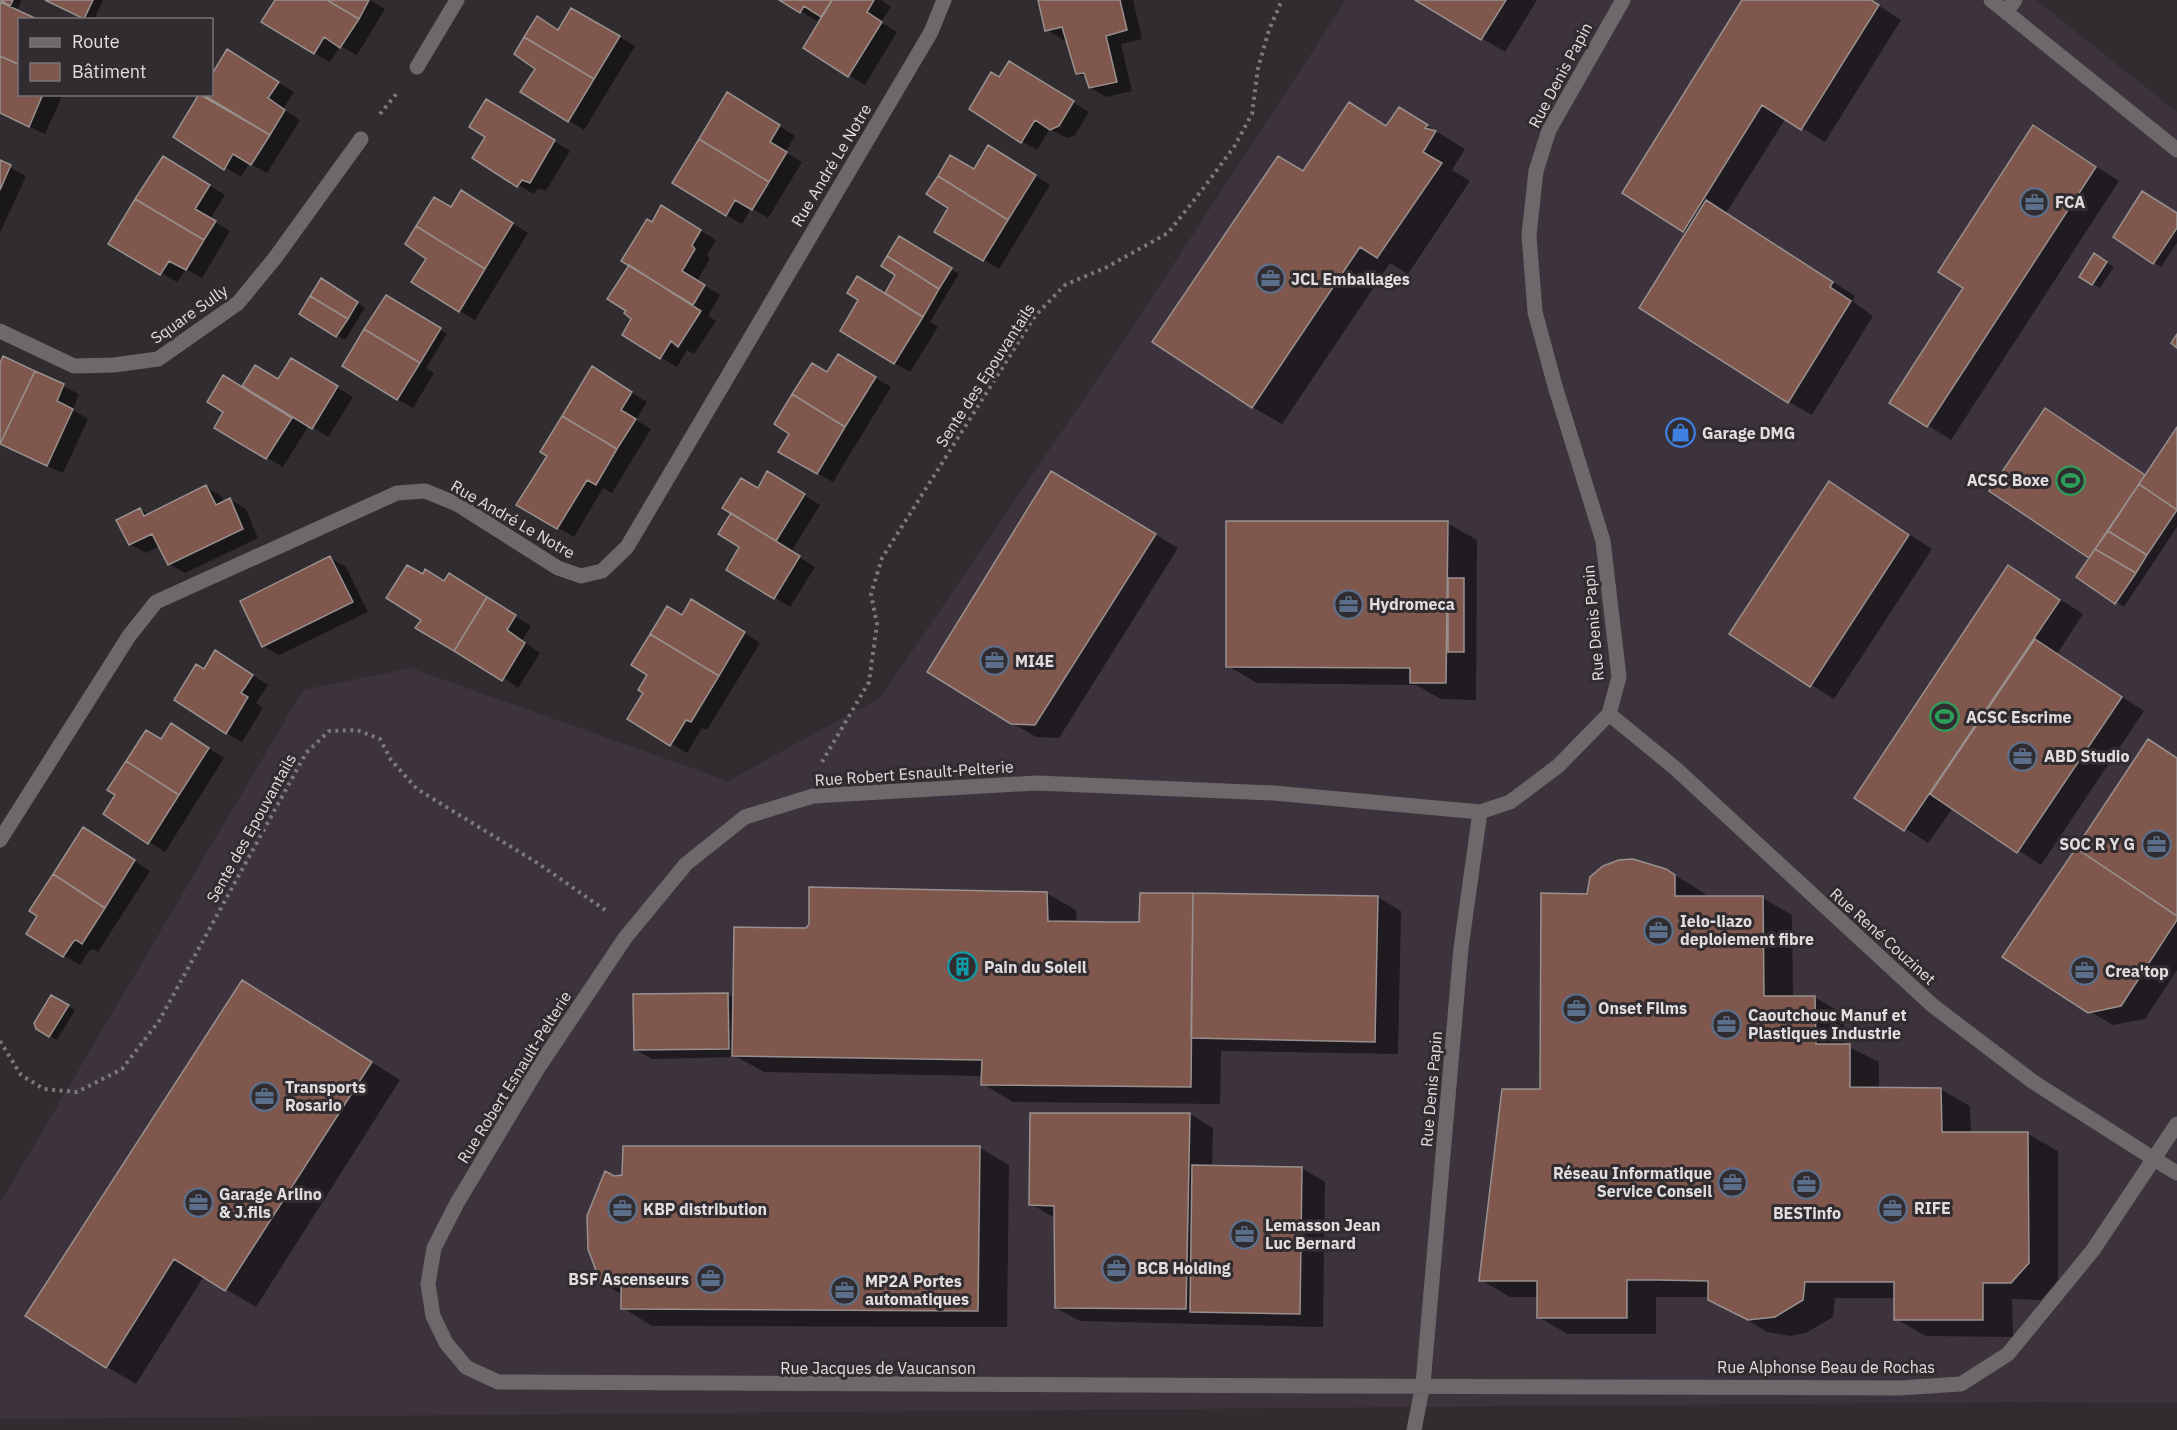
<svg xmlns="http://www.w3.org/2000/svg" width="2177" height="1430" font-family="'IBM Plex Sans',sans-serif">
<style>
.built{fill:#3d333c}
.shadow{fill:#0007}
.building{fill:#80574c;stroke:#98908e;stroke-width:1.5}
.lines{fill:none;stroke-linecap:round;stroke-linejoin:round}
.path{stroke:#7c787c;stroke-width:4;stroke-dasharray:3 4.5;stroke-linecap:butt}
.lane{stroke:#6d696a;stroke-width:15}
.street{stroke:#6d696a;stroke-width:15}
.labels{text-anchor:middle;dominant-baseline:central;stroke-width:6;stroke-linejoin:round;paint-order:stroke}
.street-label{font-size:16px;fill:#e1dee1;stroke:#312c30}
.poi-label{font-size:16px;font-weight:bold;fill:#e1dee1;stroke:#312c30;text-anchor:start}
</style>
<rect width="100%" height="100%" fill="#312c30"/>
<path class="built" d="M1346,0H2036L2177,112V1403L2013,1402L0,1419V1203L303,690L411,668L728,781L881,697L1126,337Z"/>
<path class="shadow" d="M0,0H22L17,11L20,20V94H63L45,134L0,113Z
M47,0H103L94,20H87Z
M277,0H370L385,9L357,55L340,46L330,62L314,53Z
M782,0H881L891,7L881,22L897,32L865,85L805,48L823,16L821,14L817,21Z
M1039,0H1133L1142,39L1121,44L1132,91L1106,97L1090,87L1088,79L1077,73L1067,39L1063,40L1047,30Z
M1418,0H1537L1505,52Z
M1743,0H1870L1901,20L1825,142L1786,118L1726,213L1855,296L1852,301L1873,316L1812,415L1789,402L1688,233L1624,193Z
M572,10L635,46L584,130L522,92Z
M227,51L294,92L283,109L300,120L267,173L249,163L241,177L175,136L201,94H212V77Z
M1025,72L1089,112L1075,135L1067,138L1050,129L1037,150L1021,141L999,79Z
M487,101L570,151L546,191L538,188L534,194L518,185L487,136Z
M744,103L795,136L785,152L802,162L768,218L751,208L742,224L726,215Z
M1400,109L1465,149L1452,170L1470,181L1408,274L1390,263L1282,424L1252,407L1303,173L1388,127Z
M2034,127L2119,181L1951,440L1891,402L1965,288Z
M1004,156L1050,185L999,269L936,231L974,170Z
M0,162L26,176L0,233Z
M179,167L225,195L210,219L230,231L202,278L186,269L177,282L110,243Z
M477,201L528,233L475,320L459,311L428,258L452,208Z
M662,207L716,240L707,255L710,259L697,281L720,295L708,316L716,321L694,354L687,350L677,367L624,335L633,318L630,265Z
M2177,215V243L2161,267L2115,237Z
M899,238L959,274L930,322L938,327L910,372L894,363L885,294L897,274Z
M2102,259L2114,267L2100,288L2093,284Z
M321,280L365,308L345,340L301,314Z
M387,297L447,334L426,368L434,373L413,408L397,399Z
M838,356L891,387L833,482L780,452Z
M4,358L79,394L73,410L88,419L63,473L0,444V367Z
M256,367L279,381L307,369L353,397L328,437L309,425L283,467L216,427Z
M608,377L647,402L636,420L651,429L612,493L603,488L574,537L519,505Z
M2045,410L2147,476L2177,431V527L2124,607L2078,576L2091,558Z
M783,482L820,505L791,552L815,567L790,607L728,569Z
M1075,486L1178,548L1059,738L1036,737L1012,723Z
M206,487L221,496L225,503L230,500L246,509L258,538L185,573L169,564L160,546L146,553L130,544L140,509L150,515Z
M1852,497L1932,549L1834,699L1731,634Z
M1447,523L1477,540L1476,700L1441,699L1416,685L1257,683L1228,666Z
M330,558L346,567L368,612L279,655L263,646Z
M2009,567L2083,614L2057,654L2144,711L2041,865L1953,808L1928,843L1856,797Z
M423,576L445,583L465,585L531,626L522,640L540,653L518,688L423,619Z
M707,610L760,643L707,730L702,728L687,753L629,718L683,617Z
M231,661L268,685L256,703L263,708L242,742L226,733L204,671Z
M187,734L224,758L165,852L105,813L161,740Z
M2149,741L2177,758V970L2145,1019L2113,1025L2089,1011Z
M99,838L150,871L98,952L93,949L89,951L80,965L28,934Z
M1666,870L1696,888L1705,894V898H1763L1792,915L1793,997H1814L1844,1014L1845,1045L1879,1062V1089H1940L1970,1106L1971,1134H2028L2058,1151V1280L2041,1300L2012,1299L2013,1337L1926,1336L1896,1319V1298H1835L1833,1317L1806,1333L1790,1336L1767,1332L1710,1297H1656V1334H1568L1538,1317V1297H1510L1481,1280L1542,1090L1588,895Z
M1046,893L1076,910L1077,923L1141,924L1378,897L1401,911L1398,1054L1221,1051L1220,1104L1013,1102L983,1084V1076L764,1072L737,1057L652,1059L636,1050L728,994L735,998L807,930Z
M51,997L75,1010L57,1040L37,1028Z
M272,999L400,1080L256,1307L204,1276L136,1384L107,1367Z
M1190,1114L1213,1128L1212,1167L1302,1168L1325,1182L1323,1327L1080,1321L1056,1308L1055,1218L1031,1204Z
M980,1148L1009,1165L1007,1327L652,1326L623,1308V1295L602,1283L613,1177Z"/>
<path class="building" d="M0,0H13L10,6Z
M45,0H93L84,19Z
M275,0H327L359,19L340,48L324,37L314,54L261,22Z
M327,0H369L359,19Z
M779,0H832L821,17L804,6L800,13Z
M832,0H874L867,12L882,22L848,77L803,48Z
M1038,0H1120L1127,30L1106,36L1117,82L1089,88L1084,73L1076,74L1062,27L1045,31Z
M1415,0H1506L1481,40Z
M1742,0H1871L1879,5L1801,130L1762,105L1683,232L1622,193Z
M0,2L39,20H20V65L0,56Z
M571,8L620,36L594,79L524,37L537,16L558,30Z
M524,37L594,79L568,122L520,92L535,69L514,54Z
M227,49L279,82L268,98L285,110L270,135L202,94H212V74Z
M0,56L20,65V94H43L29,127L0,113Z
M1009,61L1074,101L1059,126L1050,130L1035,120L1021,143L969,109L991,72L999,77Z
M727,92L780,125L770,142L787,152L769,182L699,139Z
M199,94L270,135L251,165L233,154L224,170L173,137Z
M486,99L555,140L530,183L522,180L517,187L472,158L485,137L469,127Z
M1349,102L1386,126L1399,107L1428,125L1425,128L1436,131L1423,152L1442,163L1377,258L1360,247L1252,408L1152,342L1278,156L1303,171Z
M2033,125L2096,167L1927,427L1889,403L1963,288L1938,272Z
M699,139L769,182L752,210L735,200L726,216L672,183Z
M988,145L1036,175L1008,220L938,176L950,155L974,169Z
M163,156L210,185L195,209L216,221L204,240L135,199Z
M0,160L11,165L0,190Z
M938,176L1008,220L983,261L934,232L948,208L926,194Z
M461,190L513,223L485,269L416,226L434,197L451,207Z
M2142,191L2177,213V228L2153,264L2113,237Z
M135,199L204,240L186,270L169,261L160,275L108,244Z
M1706,200L1833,282L1830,287L1851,301L1788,403L1639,308Z
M661,205L701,230L692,245L695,249L682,271L705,285L693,305L621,261L647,219L652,222Z
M416,226L485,269L459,312L411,282L426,259L405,244Z
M899,236L952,268L939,289L887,256Z
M2094,253L2107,262L2092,285L2079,277Z
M887,256L939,289L923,317L885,293L895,275L881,266Z
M629,265L701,311L678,347L671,341L660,359L622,335L631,319L624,313L626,311L607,299Z
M857,276L923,317L894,364L840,331L858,300L847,293Z
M321,278L358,302L348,319L310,296Z
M386,295L441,328L420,363L364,329Z
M310,296L348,319L336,337L299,314Z
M364,329L420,363L397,400L342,366Z
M2177,334V348L2171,343Z
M838,354L876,377L845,427L792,394L812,363L827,372Z
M3,356L35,371L0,444V363Z
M291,358L338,386L312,429L242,386L255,365L278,379Z
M592,366L632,392L621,410L636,419L617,449L562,416Z
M35,371L64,384L57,401L73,409L47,466L0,444Z
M223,375L292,418L266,459L214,428L223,412L207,402Z
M792,394L845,427L817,474L778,452L789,434L774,424Z
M2045,408L2145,475L2089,558L1989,491Z
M562,416L617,449L596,485L587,480L557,529L516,505L547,456L540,452Z
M2177,427V510L2139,484Z
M767,471L805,494L776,541L722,508L741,478L758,488Z
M1051,471L1156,534L1035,725L1011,724L927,672Z
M1829,481L1909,535L1810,687L1729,634Z
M2139,484L2177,510L2147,555L2108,531Z
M206,485L216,505L230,498L243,529L168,565L152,534L129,545L116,520L140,508L144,516Z
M731,513L800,556L774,599L726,570L739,547L718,534Z
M1226,521H1448L1446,683H1410V668L1226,667Z
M2108,531L2147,555L2136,573L2095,549Z
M2095,549L2136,573L2115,604L2076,577Z
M330,556L353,602L262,647L240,601Z
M407,565L423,574L425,569L444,581L449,573L487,597L454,651L415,628L421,620L386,598Z
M2008,565L2060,600L1904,831L1854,798Z
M1448,578H1464V652H1448Z
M487,597L516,615L507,630L525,643L502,681L454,651Z
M691,599L745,632L719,676L650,634L667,606L682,615Z
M650,634L719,676L691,722L686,720L670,746L627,719L643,693L638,690L647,675L631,665Z
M2035,639L2122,697L2017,853L1930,794Z
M215,650L253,675L241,693L248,697L226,734L174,700L196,664L204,669Z
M171,723L209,748L179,795L126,761L146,730L161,739Z
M2148,739L2177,758V916L2076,848Z
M126,761L179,795L148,844L103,814L115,795L107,790Z
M83,827L135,860L105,908L53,874Z
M2076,848L2177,916V920L2121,1006L2088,1013L2002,957Z
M1633,859L1666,869L1675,875V896H1763L1764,996H1815L1816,1044H1850V1087L1941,1088L1942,1132H2028L2029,1263L2011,1283H1983V1320H1894V1282H1805L1803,1300L1775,1317L1748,1320L1708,1300V1281L1657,1280H1627V1318H1537V1281H1479L1502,1089H1540L1541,893L1587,894L1590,877L1603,866L1619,860Z
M53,874L105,908L82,944L76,940L73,942L63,957L26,934L37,916L29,911Z
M809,887L1047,892L1048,921L1109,922H1139L1140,893H1193L1191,1087L981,1085L982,1060L732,1056L734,927L806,928L809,924Z
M1193,893L1378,896L1375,1042L1191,1038Z
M242,980L372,1062L225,1291L174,1259L106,1368L25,1316Z
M728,993L729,1049L634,1050L633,994Z
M51,995L69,1005L49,1037L36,1029L34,1023Z
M1030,1113H1190L1186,1309L1055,1308L1054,1206L1029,1205Z
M623,1146H980L978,1311L621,1309V1282L610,1281L601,1284L588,1249L587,1216L605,1171L614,1176L622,1175Z
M1192,1165L1302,1167L1300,1314L1190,1312Z"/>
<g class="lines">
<path class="path" d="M380,114L398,92
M822,762L869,682L877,624L871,594L882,558L1035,316L1065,285L1107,267L1168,233L1202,190L1234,147L1252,114L1258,68L1269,30L1282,0
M0,1041L21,1075L44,1089L77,1092L122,1069L159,1021L306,753L329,731L357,730L380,739L391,760L417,789L539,864L605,910"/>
<path class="lane" d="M2006,12L2015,0
M2154,1159L2177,1173"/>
<path class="street" d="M1623,0L1549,130L1536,171L1529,235L1535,312L1555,386L1603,541L1619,677L1609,714L1558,766L1510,802L1480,812L1274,793L1037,783L813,796L745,817L686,864L625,938L538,1068L457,1203L434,1248L428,1284L433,1316L446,1343L466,1367L498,1382C965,1388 1432,1384 1899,1388L1961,1384L2008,1354L2093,1250L2177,1124
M1991,0L2177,150
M417,67L457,0
M0,331L74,366L114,365L158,359L238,303L275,258L361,139
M1609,714L1675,768L1932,1005L2032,1081L2154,1159
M0,840L129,636L156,602L397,493L425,491L457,504L558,568L581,576L602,571L627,547L931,32L944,0
M1414,1430L1423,1384L1461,948L1480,812"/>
</g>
<defs>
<symbol id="office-ring" viewBox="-11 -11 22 22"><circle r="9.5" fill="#312c30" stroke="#5c6f8a" stroke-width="1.5"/><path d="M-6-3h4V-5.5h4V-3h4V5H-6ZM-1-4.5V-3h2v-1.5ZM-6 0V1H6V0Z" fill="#5c6f8a"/></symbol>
<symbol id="shop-ring" viewBox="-11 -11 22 22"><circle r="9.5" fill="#312c30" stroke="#3f7fe0" stroke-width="1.5"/><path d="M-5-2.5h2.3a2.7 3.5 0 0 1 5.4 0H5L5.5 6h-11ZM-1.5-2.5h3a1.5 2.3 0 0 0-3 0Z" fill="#3f7fe0"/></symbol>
<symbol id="stadium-ring" viewBox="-11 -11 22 22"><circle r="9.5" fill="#312c30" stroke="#2e9e5b" stroke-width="1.5"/><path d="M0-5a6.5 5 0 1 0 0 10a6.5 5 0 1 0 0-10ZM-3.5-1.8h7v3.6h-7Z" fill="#2e9e5b"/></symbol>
<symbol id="building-ring" viewBox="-11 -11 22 22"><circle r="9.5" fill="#312c30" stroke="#0f9aa8" stroke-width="1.5"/><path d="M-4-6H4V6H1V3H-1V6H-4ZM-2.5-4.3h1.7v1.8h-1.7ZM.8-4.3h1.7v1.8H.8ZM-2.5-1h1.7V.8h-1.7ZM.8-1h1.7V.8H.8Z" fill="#0f9aa8"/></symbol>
</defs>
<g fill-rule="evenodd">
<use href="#office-ring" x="2018" y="186" width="33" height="33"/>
<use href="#office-ring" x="1254" y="262" width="33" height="33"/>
<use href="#shop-ring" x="1664" y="416" width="33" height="33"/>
<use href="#stadium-ring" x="2054" y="464" width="33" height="33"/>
<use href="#office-ring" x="1332" y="588" width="33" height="33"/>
<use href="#office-ring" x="978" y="644" width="33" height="33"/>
<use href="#stadium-ring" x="1928" y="700" width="33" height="33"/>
<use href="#office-ring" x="2006" y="740" width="33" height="33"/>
<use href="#office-ring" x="2140" y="828" width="33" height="33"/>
<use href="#office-ring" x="1642" y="914" width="33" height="33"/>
<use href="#building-ring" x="946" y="950" width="33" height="33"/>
<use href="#office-ring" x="2068" y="954" width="33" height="33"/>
<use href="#office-ring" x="1560" y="992" width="33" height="33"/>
<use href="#office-ring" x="1710" y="1008" width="33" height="33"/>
<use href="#office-ring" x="248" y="1080" width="33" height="33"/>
<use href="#office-ring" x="1716" y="1166" width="33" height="33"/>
<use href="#office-ring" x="1790" y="1168" width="33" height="33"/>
<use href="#office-ring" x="182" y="1186" width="33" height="33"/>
<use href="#office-ring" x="1876" y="1192" width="33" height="33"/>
<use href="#office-ring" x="606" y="1192" width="33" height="33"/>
<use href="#office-ring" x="1228" y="1218" width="33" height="33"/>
<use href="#office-ring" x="1100" y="1252" width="33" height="33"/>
<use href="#office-ring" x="694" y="1262" width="33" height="33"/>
<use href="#office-ring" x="828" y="1274" width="33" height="33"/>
</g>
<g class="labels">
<g class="street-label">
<text transform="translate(1560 75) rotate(-62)">Rue Denis Papin</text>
<text transform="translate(831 165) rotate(-59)">Rue André Le Notre</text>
<text transform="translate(189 314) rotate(-35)">Square Sully</text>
<text transform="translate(985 375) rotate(-57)">Sente des Epouvantails</text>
<text transform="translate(513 519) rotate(30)">Rue André Le Notre</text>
<text transform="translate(1593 623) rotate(-95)">Rue Denis Papin</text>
<text transform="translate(914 773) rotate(-4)">Rue Robert Esnault-Pelterie</text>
<text transform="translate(251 828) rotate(-61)">Sente des Epouvantails</text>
<text transform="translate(1883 936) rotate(42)">Rue René Couzinet</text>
<text transform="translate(514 1077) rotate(-58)">Rue Robert Esnault-Pelterie</text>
<text transform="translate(1431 1089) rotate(-85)">Rue Denis Papin</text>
<text x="1826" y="1367">Rue Alphonse Beau de Rochas</text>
<text x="878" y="1368">Rue Jacques de Vaucanson</text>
</g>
<g class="poi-label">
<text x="2055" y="202">FCA</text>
<text x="1291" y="279">JCL Emballages</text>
<text x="1702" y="433">Garage DMG</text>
<text x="2049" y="480" text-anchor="end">ACSC Boxe</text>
<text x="1369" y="604">Hydromeca</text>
<text x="1015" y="661">MI4E</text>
<text x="1966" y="717">ACSC Escrime</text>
<text x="2044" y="756">ABD Studio</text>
<text x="2135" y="844" text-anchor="end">SOC R Y G</text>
<text x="1680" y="921">Ielo-liazo<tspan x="1680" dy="18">deploiement fibre</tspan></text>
<text x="984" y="967">Pain du Soleil</text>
<text x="2105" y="971">Crea'top</text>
<text x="1598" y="1008">Onset Films</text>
<text x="1748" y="1015">Caoutchouc Manuf et<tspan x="1748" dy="18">Plastiques Industrie</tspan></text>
<text x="285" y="1087">Transports<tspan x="285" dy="18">Rosario</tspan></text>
<text x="1712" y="1173" text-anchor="end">Réseau Informatique<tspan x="1712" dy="18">Service Conseil</tspan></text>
<text x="219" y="1194">Garage Arlino<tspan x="219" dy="18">&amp; J.fils</tspan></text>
<text x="1914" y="1208">RIFE</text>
<text x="643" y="1209">KBP distribution</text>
<text x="1807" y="1213" text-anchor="middle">BESTinfo</text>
<text x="1265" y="1225">Lemasson Jean<tspan x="1265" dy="18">Luc Bernard</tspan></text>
<text x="1137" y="1268">BCB Holding</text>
<text x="689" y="1279" text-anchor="end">BSF Ascenseurs</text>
<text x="865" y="1281">MP2A Portes<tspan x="865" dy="18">automatiques</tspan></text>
</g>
</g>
<rect x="18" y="18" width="195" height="78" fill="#312c30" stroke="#777377" stroke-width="1.5"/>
<rect x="30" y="38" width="30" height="9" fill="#6d696a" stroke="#777377" stroke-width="1.5"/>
<text x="72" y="48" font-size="18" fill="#e1dee1">Route</text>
<rect x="30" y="63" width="30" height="18" fill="#80574c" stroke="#777377" stroke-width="1.5"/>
<text x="72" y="78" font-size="18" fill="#e1dee1">Bâtiment</text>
</svg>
